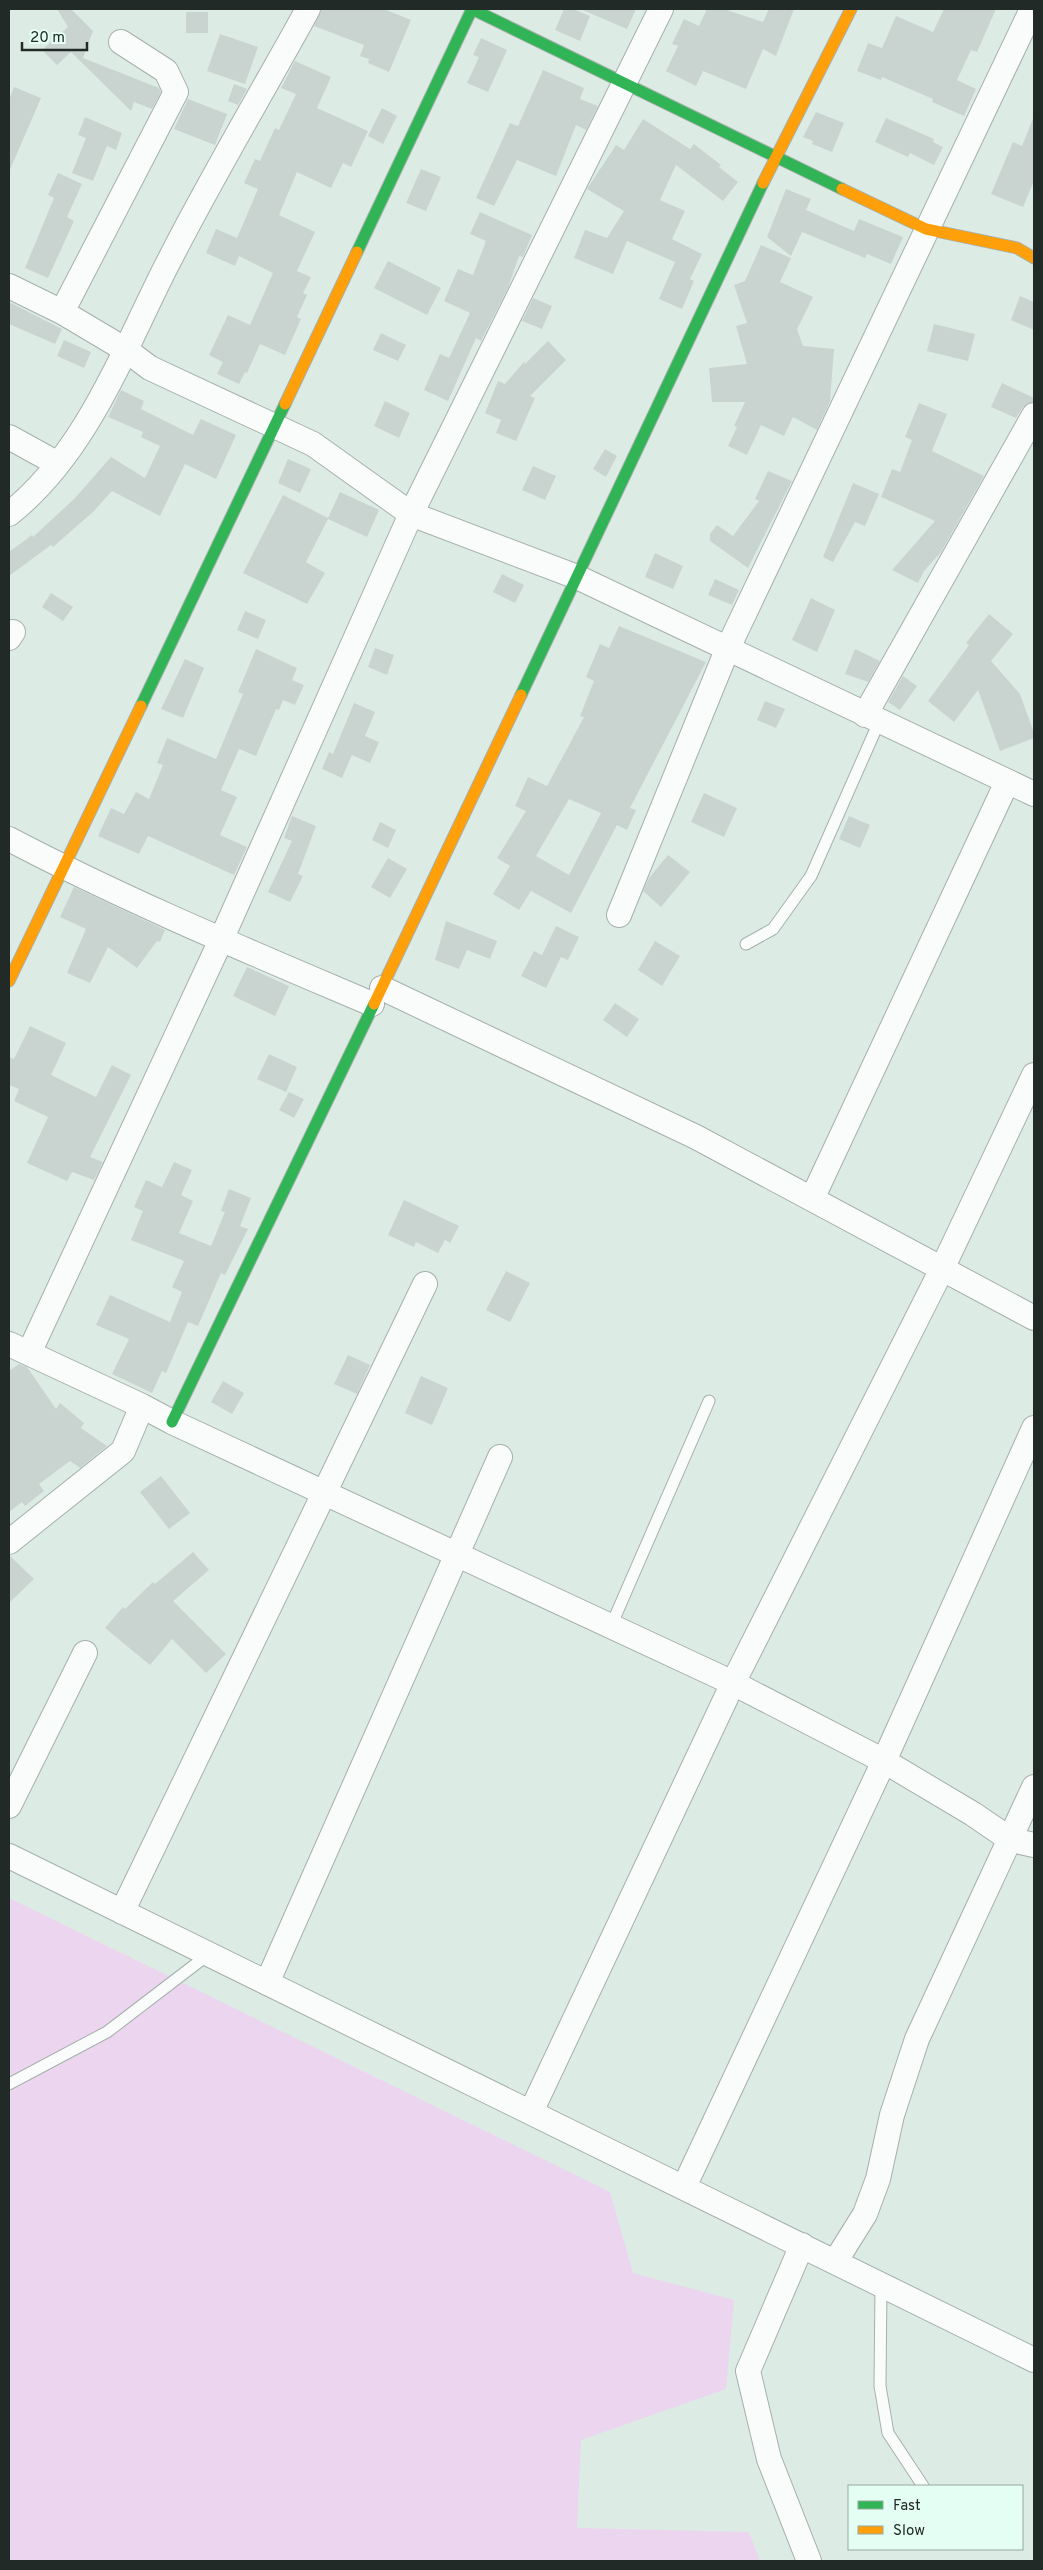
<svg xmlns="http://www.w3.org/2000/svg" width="1043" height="2570" font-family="Overpass,sans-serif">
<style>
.green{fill:#ecd5ef}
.building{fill:#c9d4d0;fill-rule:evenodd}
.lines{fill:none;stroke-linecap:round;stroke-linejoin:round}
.lane-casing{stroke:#a5b0ab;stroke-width:13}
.street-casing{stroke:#a5b0ab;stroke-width:26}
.fast-casing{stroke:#a5b0ab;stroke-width:13}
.slow-casing{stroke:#a5b0ab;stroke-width:13}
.lane{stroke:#fafcfb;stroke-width:11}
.street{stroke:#fafcfb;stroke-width:24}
.fast{stroke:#30b455;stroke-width:11}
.slow{stroke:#ff9f0a;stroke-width:11}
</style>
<rect width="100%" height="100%" fill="#ddebe5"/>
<path class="green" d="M9,1898L610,2192L633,2273L734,2300L726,2389L581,2440L577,2528L749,2532L760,2561H9Z"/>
<path class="building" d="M57,9H71L93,31L83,58L159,88L161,92L152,109L134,102L131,111L71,52L57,65L42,50L68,27Z
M322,9H384L411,20L389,72L368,63L369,59L360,56L364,45L314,26Z
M564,9H573L590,16L580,41L555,30Z
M580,9H636L627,29Z
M707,9H724L763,22L769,9H794L776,56L763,49L746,89L703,71L696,86L666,71L678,46L672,44L684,19L699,26Z
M944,9H996L977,52L971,50L957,80L976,89L964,116L932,102L933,99L882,77L881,80L857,71L868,43L882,48L896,16L933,32Z
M186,12H208V33H186Z
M220,34L258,47L245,84L207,71Z
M481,38L507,50L488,92L467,83L479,57L473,55Z
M295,61L331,77L317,108L368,131L351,167L343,163L331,188L297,172L279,215L315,232L297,271L311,277L303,293L307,295L297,317L301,319L285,355L260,344L247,373L245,372L239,384L217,374L223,362L209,355L228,315L250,325L273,273L239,256L235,266L206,253L216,229L237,238L258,189L244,183L255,159L260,161L275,128L279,130L296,94L281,88Z
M543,70L584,88L580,99L598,106L586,130L576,125L556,176L517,160L494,206L476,198L510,123L518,126Z
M234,84L247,89L238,105L228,101Z
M14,87L41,98L9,172V100Z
M188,99L227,114L215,145L174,129Z
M382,108L397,116L383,144L368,136Z
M816,112L844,123L832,152L812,144L813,141L803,137Z
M1034,116V181L1023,207L991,194L1013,142L1022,146Z
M85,117L122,133L116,150L107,146L93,181L72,173L86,138L78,135Z
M886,118L934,139L933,142L943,147L934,165L910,153L908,157L875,142Z
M643,119L690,149L694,144L721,165L719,167L738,182L723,201L676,165L660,200L685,211L672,239L702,254L690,279L694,281L682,309L659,299L675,262L627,241L613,274L574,258L585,230L607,238L624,211L587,189L616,145L624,150Z
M421,169L441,177L426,211L406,203Z
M58,173L82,184L67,217L74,221L48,278L25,268L54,198L48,195Z
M786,189L811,199L806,210L854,231L859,219L903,237L891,264L867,254L865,258L802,232L791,256L767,237Z
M480,212L532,235L523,257L519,256L508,288L481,341L476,338L448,401L424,390L440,354L449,358L470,313L444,301L458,269L473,275L486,241L470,234Z
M761,245L791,258L780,282L813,297L797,329L803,346L834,349L830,401L817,430L793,417L784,436L761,425L747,455L728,446L737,427L734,426L745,402H712L709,368L747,364L736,326L747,323L734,285L745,281Z
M388,261L441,288L427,315L374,288Z
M1020,296L1034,302V330L1011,320Z
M533,298L552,306L542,329L522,321Z
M9,302L62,329L55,344L9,324Z
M934,324L975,334L968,361L927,351Z
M381,333L406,345L398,361L373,350Z
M64,340L91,352L84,368L57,356Z
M548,341L566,360L530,396L535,398L516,441L496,433L501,420L485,413L498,381L505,384L524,362L525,364Z
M1002,383L1034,398V401L1022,408L1016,418L991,407Z
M121,390L144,401L141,409L193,435L201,419L236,435L216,479L185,464L160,516L112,491L93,512L53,547L51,545L9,576V552L32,535L33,537L75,498L111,457L145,478L160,446L141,437L143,432L108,417Z
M385,401L410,413L399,438L374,426Z
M919,403L947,414L932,451L984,476L941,552L924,571L918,583L892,570L935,521L881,497L892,469L900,472L912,440L905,437Z
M605,449L617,456L606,477L593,469Z
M288,459L311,469L300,493L278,483Z
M533,466L556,476L545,500L522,490Z
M768,471L792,481L748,568L710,541V534L717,525L733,536L759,501L755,499Z
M853,483L879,494L865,526L855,522L833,562L823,557Z
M340,492L379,510L367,537L328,519L306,562L325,573L307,604L243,573L283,495L328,518Z
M655,553L683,566L673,589L645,577Z
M502,574L524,585L515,603L493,592Z
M715,579L739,590L732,605L708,595Z
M51,593L73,607L63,621L42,607Z
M811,598L835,610L817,652L792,640Z
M245,611L266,620L258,639L237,630Z
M989,614L1013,634L991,661L1020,694L1034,733V738L1000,751L978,690L954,722L928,701L969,645L966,643Z
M619,626L706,662L630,808L636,810L627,830L617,825L571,913L531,891L519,910L493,894L510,866L497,858L526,811L515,806L528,777L547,786L584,717L580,716L594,681L586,677L600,644L609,648ZM569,799L601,813L569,875L536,856Z
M375,648L394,655L387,675L368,667Z
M256,649L297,668L292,680L304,685L295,705L283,700L279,710L276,709L256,756L239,749L221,790L237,797L220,835L247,847L234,875L148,836L139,854L98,836L111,808L124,814L136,792L149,799L163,765L157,763L167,738L216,759L243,694L238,692Z
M855,649L880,661L868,682L845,674Z
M185,659L204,668L183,718L161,709Z
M903,676L917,686L900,710L888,702Z
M765,701L785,709L776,728L757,720Z
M354,703L375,712L365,736L379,742L370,763L352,755L342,778L322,769L329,752L333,754Z
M704,793L737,808L724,837L691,822Z
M292,816L316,826L298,874L303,876L290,902L268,892L292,841L284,838Z
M849,816L870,825L860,848L839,839Z
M380,822L396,830L388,848L372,840Z
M668,855L690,872L661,907L643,891L649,878Z
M388,858L407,869L390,898L371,887Z
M74,887L165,930L160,942L157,941L137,968L108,947L90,983L67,973L86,929L60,917Z
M446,921L497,941L490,959L467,950L459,969L435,960Z
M556,926L579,937L568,960L561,957L546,988L521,976L534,951L542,955Z
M655,941L680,956L662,986L638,970Z
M247,967L289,986L275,1016L233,996Z
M615,1003L639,1019L627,1037L603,1020Z
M30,1026L66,1043L51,1075L96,1097L112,1065L131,1075L90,1157L103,1162L94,1180L72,1172L67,1181L27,1163L48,1117L14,1101L19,1089L9,1085V1057L14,1059Z
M269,1054L297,1067L286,1092L257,1079Z
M289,1092L304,1099L294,1118L279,1110Z
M174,1162L192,1170L181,1195L193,1201L179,1233L211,1246L225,1212L221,1211L229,1189L251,1198L240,1226L248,1229L225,1275L221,1273L198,1326L188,1322L166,1373L162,1371L152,1393L112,1374L129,1339L96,1325L110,1295L170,1322L182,1292L172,1287L184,1261L131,1240L143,1211L134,1207L146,1180L162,1187Z
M404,1200L459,1226L450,1243L445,1240L438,1253L416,1242L414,1247L388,1235Z
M506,1271L530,1283L510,1322L486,1310Z
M348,1355L370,1365L357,1394L334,1384Z
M19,1364L27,1367L56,1409L60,1403L84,1423L81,1428L107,1446L80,1468L70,1461L39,1484L44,1491L25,1506L22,1502L9,1512V1371Z
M421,1376L448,1388L432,1425L405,1413Z
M223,1381L244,1393L232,1414L211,1402Z
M161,1476L190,1513L169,1529L140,1492Z
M193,1552L209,1570L173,1601L226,1654L206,1673L172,1639L150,1665L105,1628L123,1607L125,1609L153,1582L155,1584Z
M9,1555L34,1579L9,1603Z"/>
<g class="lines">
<defs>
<path id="lane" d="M746,944L773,929L811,876L879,722
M611,1626L709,1401
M9,2084L107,2032L209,1954
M881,2284L880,2386L888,2433L923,2486"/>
<path id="street" d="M9,286L62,312L126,350L150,368L313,444L411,514L577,577L1034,794
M62,312L176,92L166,71L121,42
M9,437L58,464
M9,514C89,451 125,345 171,257C214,173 263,91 308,9
M9,638L13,632
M865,715L1034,415
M9,839C127,901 250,952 372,1004
M619,915L727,650L1032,9
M382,988L696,1137L1034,1318
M812,1199L1007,782
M9,1344L142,1406L172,1422L733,1683L884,1761L973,1814L1011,1840L1034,1845
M29,1353L221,940L411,514L661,9
M9,1542L123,1451L142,1406
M9,1806L85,1653
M9,1856L1034,2360
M122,1912L425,1284
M267,1983L500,1457
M531,2112L733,1683L942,1269L1034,1075
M684,2187L884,1761L1034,1428
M802,2245L748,2371L769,2459L809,2561
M835,2262L865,2214L878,2179L892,2115L917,2039L1034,1787"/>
<path id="fast" d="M357,252L472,9L842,189
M521,695L763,183
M141,706L285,404
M172,1422L374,1004"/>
<path id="slow" d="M763,183L851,9
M842,189L926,229L1017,248L1034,258
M285,404L357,252
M9,981L141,706
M374,1004L521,695"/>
</defs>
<use href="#lane" class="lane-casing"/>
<use href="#street" class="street-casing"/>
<use href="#fast" class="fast-casing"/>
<use href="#slow" class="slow-casing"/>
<use href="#lane" class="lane"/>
<use href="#street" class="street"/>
<use href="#fast" class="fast"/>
<use href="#slow" class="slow"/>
</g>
<rect width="1043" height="2570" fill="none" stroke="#212a27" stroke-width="20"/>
<rect x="848" y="2485" width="175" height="65" fill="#e4fef4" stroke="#96a9a2"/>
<rect x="858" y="2501" width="25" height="8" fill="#30b455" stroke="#96a9a2"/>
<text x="893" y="2510" font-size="15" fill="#212a27">Fast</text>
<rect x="858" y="2526" width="25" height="8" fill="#ff9f0a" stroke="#96a9a2"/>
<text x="893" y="2535" font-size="15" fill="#212a27">Slow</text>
<path d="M22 42v8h65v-8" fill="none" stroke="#212a27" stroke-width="2.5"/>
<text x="30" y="42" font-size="15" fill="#212a27" stroke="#e4fef4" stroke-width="4" paint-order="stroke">20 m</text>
</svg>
